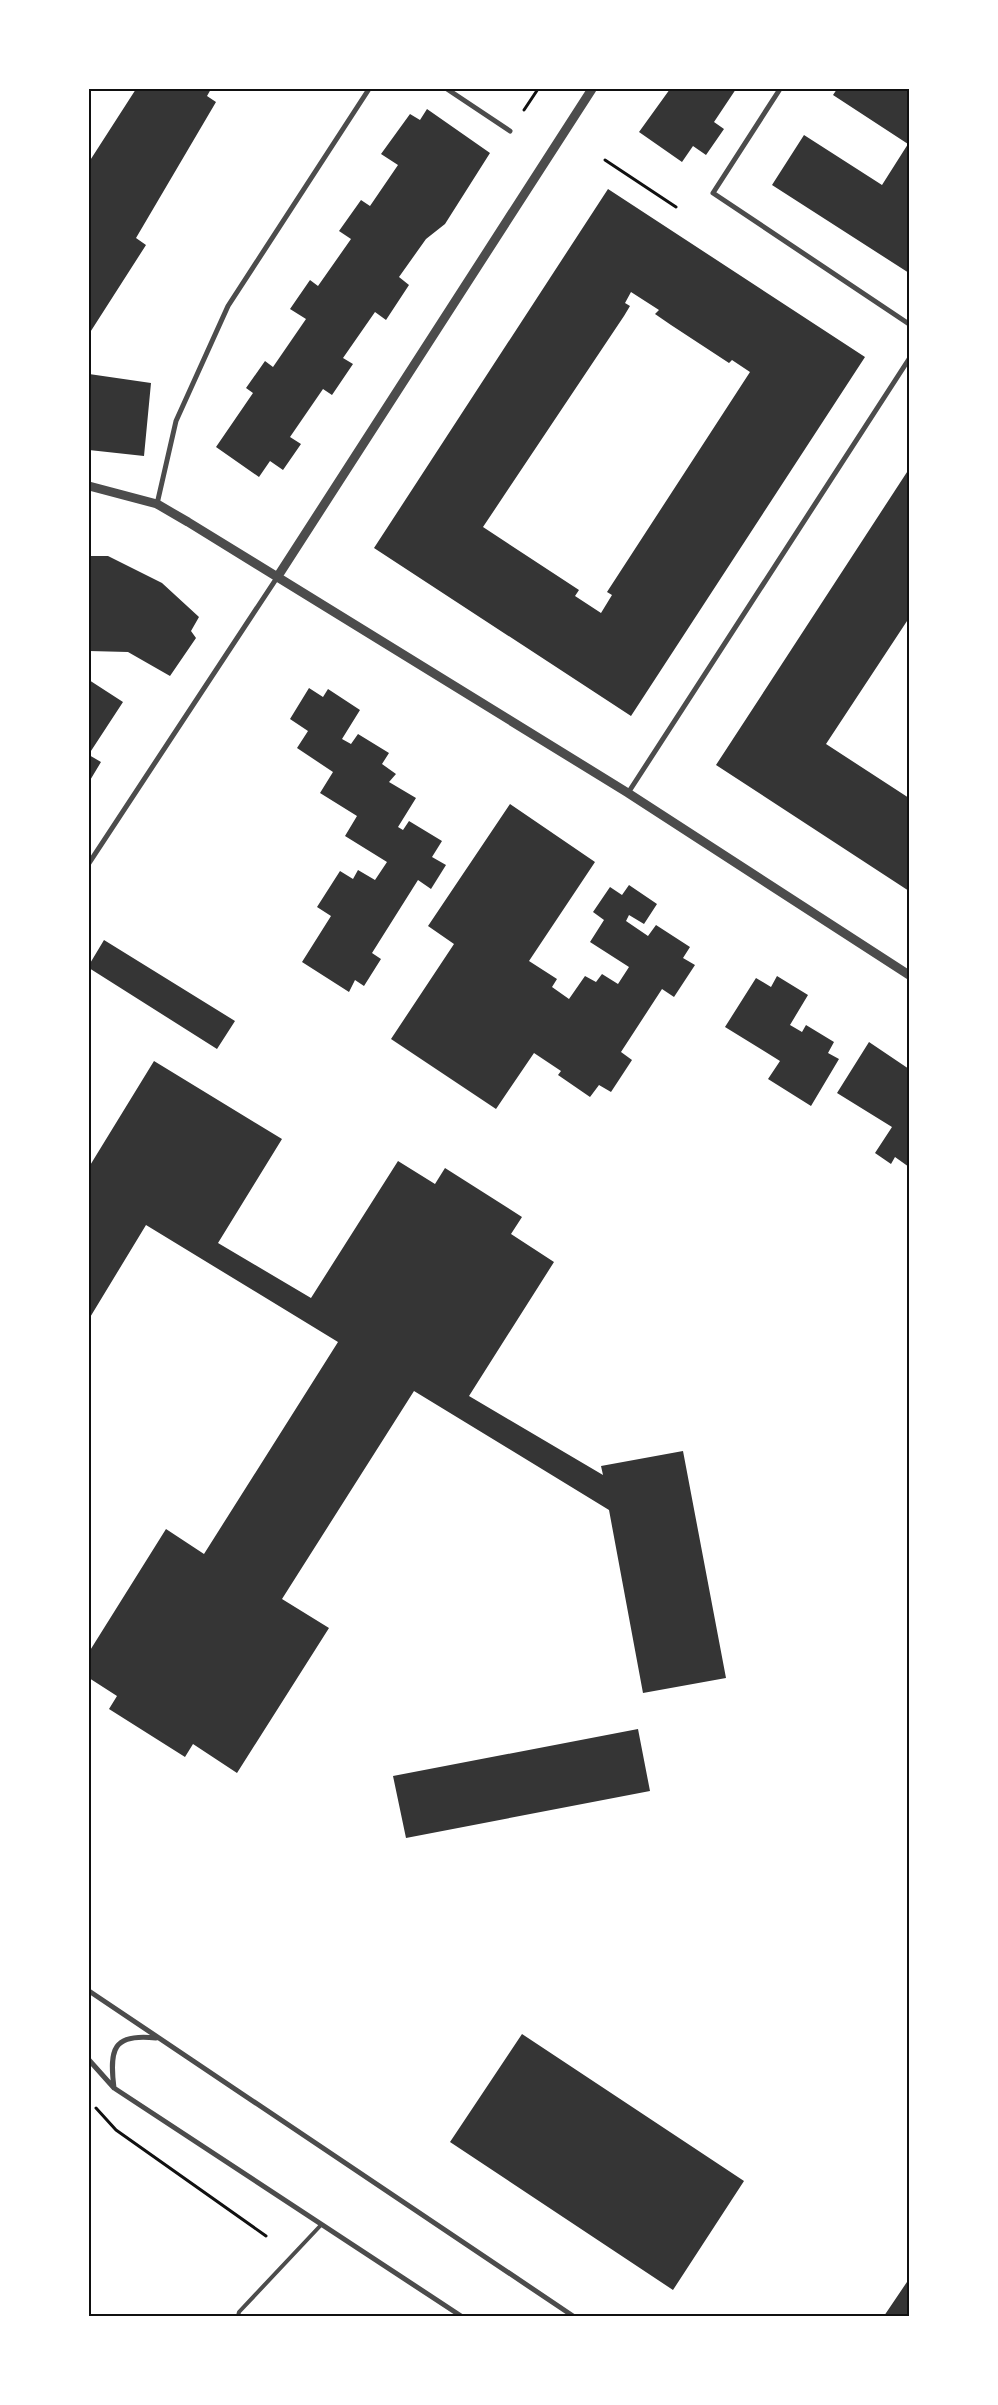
<svg xmlns="http://www.w3.org/2000/svg" width="998" height="2405" font-family="'Zilla Slab',serif">
<style>
.building{fill:#353535;fill-rule:evenodd}
.lines{fill:none;stroke-linecap:round;stroke-linejoin:round}
.path{stroke:#111;stroke-width:3}
.service{stroke:#4c4c4c;stroke-width:4}
.minor{stroke:#4c4c4c;stroke-width:5}
.tertiary{stroke:#4c4c4c;stroke-width:9}
.neatline{fill:none;stroke:#111;stroke-width:2}
</style>
<rect width="100%" height="100%" fill="#fff"/>
<path class="building" d="M136,89H211L207,96L216,102L136,238L146,245L89,334V162Z
M670,89H736L714,122L724,129L706,155L693,146L682,162L639,132Z
M837,89H909V273L772,185L804,135L882,185L908,144L833,95Z
M427,109L490,153L445,224L426,239L399,277L409,285L386,320L375,312L343,358L353,364L332,395L323,389L290,437L301,444L283,470L270,461L259,477L216,447L253,393L246,388L265,361L273,367L306,319L290,309L310,280L318,286L351,239L339,231L361,200L370,206L398,165L381,154L410,114L420,120Z
M608,189L865,357L631,716L374,548ZM631,292L659,310L655,314L671,325L729,363L732,360L750,372L607,592L612,595L601,613L575,596L579,590L483,527L624,316L630,306L625,303Z
M89,374L151,383L144,456L89,450Z
M909,469V618L826,744L909,798V891L716,765Z
M89,556H108L162,583L199,617L191,631L196,638L170,676L128,652L89,651Z
M89,680L123,702L89,754Z
M309,688L323,697L328,689L360,710L342,739L351,744L358,734L389,753L382,764L396,774L389,782L416,798L398,827L403,830L409,821L442,841L432,857L446,865L431,889L418,880L372,953L381,959L364,986L355,980L349,992L302,962L331,916L317,907L340,871L353,879L358,870L375,880L387,862L345,836L357,816L320,793L333,772L297,748L308,731L290,719Z
M89,755L101,762L89,782Z
M510,804L595,862L529,961L557,979L552,987L569,999L585,976L596,982L602,974L618,984L629,967L590,942L604,920L593,912L610,887L622,895L629,885L657,904L644,924L629,915L626,921L648,936L656,925L690,947L683,958L695,965L674,997L662,989L621,1052L632,1060L611,1092L599,1085L590,1097L558,1075L561,1071L534,1053L496,1109L391,1039L454,944L428,926Z
M104,940L235,1021L217,1049L89,968V965Z
M777,976L808,995L790,1025L802,1032L806,1025L834,1042L828,1053L839,1059L811,1106L768,1079L780,1061L725,1027L756,978L771,987Z
M869,1042L909,1069V1167L895,1157L891,1164L875,1153L892,1127L837,1093Z
M154,1061L282,1139L218,1243L311,1298L398,1161L435,1184L445,1168L522,1217L511,1234L554,1262L469,1396L603,1475L601,1466L683,1451L726,1678L643,1693L609,1510L414,1391L282,1599L329,1628L237,1773L193,1744L185,1757L109,1709L117,1696L89,1678V1652L166,1529L204,1554L338,1342L146,1225L89,1319V1167Z
M638,1729L650,1791L406,1838L393,1776Z
M522,2034L744,2181L673,2290L450,2142Z
M909,2279V2316H884Z"/>
<g class="lines">
<path class="path" d="M524,110L538,89
M605,160L676,207
M96,2108L116,2130L266,2236"/>
<path class="service" d="M238,2316L239,2312L321,2225"/>
<path class="minor" d="M447,89L510,131
M780,89L713,193L909,324
M157,504L176,421L228,306L369,89
M628,793L909,359
M89,863L278,576
M89,1991L573,2316
M89,2060L114,2088L461,2316
M114,2088C109,2049 113,2033 156,2038"/>
<path class="tertiary" d="M89,486L157,504L188,522L628,793L909,975
M278,576L592,89"/>
</g>
<rect width="998" height="2405" fill="none" stroke="#ffffff" stroke-width="180"/>
<rect x="90" y="90" width="818" height="2225" class="neatline"/>
</svg>
